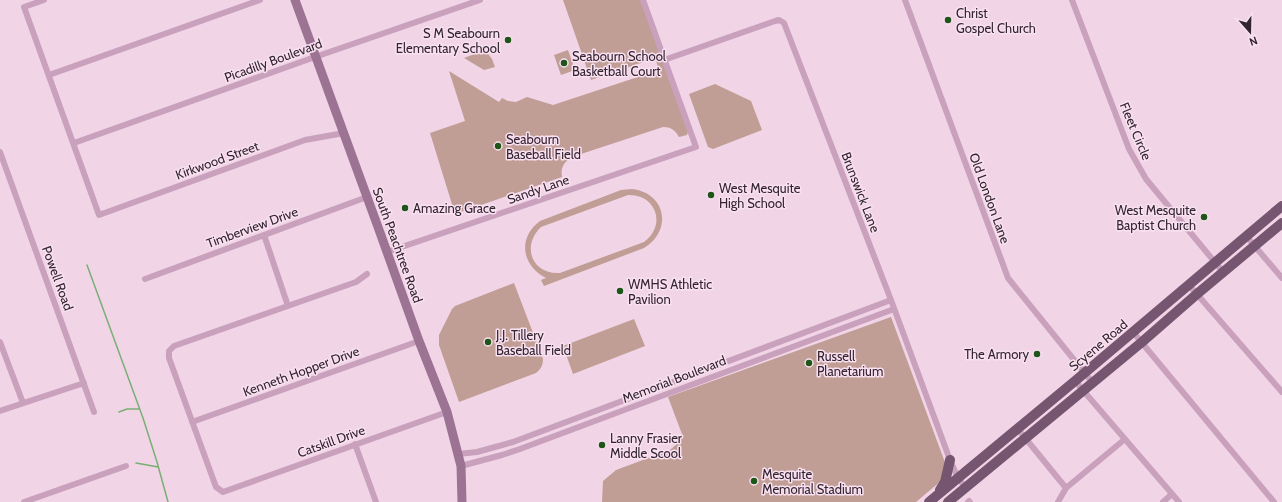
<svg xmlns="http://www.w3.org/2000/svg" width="1282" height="502" font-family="Cabin,sans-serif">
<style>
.green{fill:#c09d95;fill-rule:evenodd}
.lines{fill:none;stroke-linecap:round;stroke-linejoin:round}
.stream{stroke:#7aaf74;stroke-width:1.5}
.minor{stroke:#c9a1bd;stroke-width:6}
.secondary{stroke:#9d7394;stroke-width:9}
.primary{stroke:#765570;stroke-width:10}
.poi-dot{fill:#1e5619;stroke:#f9e1f0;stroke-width:1.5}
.labels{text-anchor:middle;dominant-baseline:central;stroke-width:3;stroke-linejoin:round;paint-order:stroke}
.poi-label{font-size:13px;fill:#332431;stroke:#f9e1f0;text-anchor:start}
.street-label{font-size:13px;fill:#332431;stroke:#f9e1f0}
</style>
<rect width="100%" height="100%" fill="#f1d5e7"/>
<path class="green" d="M563,0H641L688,132L687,135L679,137C675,130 671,127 663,127L575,156C565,160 560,167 562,177L455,214L430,133L465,121L449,71L499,102L502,98L508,101L516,102L527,97L553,105L659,70L655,58L591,80Z
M485,50L492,59L495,67L484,70L464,58Z
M568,50L575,70L561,75L554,55Z
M715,84L751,101L762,130L713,149L708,147L689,94Z
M632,189C666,193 673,230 644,248L544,286L541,280L546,278C522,266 517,238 540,221L621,190ZM628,195C656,194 667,225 644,242L560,273C532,275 521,246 541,227Z
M514,283L543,359C543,365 541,369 536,373L459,402L439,345V335L452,309L455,306Z
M891,317L946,465L941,481L916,502H602L603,481L616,470L670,450L680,441L682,434L668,397Z
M634,319L645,346L573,374L563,346Z"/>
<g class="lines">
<path class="stream" d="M87,265L143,418L157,462L168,502
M119,412L127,409H139
M136,463L158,467"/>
<path class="minor" d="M44,0L24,7L99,215L305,140L344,133
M905,0L1008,278L1092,382
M1072,0L1129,149L1146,179L1223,272
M664,60L775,21L779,20L784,23L891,300L950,460L958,478L965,487
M49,75L260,0
M74,143L315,57L480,0
M0,152L94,412
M264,235L288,306
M1247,237L1282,278
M387,252L696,147L643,0
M367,274L356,282L174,346L169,351V358L216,487L223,492L447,412
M145,279L367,197
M1189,285L1282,392
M1133,332L1274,502
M0,342L23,403
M1075,381L1179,502
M0,411L84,383
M192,422L419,341
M1017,428L1066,488
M355,444L376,502
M458,454L477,452L513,442L891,300
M461,466L502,455L520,449L894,309
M24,502L126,466
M968,502L969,501L970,502
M1058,502L1066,488L1125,439
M1163,502L1172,494"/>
<path class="secondary" d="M295,0L378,227L419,341L447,412L461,466L462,502"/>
<path class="primary" d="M940,490L945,482L950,460
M929,502L1075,381L1282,206
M948,502L1142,342L1197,294L1282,223"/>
</g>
<g class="poi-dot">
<circle cx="948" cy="20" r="4"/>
<circle cx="508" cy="40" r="4"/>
<circle cx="564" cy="63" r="4"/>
<circle cx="498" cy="146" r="4"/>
<circle cx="711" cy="195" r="4"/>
<circle cx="405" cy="208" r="4"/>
<circle cx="1204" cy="217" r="4"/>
<circle cx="620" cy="291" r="4"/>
<circle cx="488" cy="342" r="4"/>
<circle cx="1037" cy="354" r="4"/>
<circle cx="809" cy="363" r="4"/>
<circle cx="602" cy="445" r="4"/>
<circle cx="754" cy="481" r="4"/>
</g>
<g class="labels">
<g class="poi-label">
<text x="956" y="13">Christ<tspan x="956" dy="15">Gospel Church</tspan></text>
<text x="500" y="33" text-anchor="end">S M Seabourn<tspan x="500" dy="15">Elementary School</tspan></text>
<text x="572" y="56">Seabourn School<tspan x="572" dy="15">Basketball Court</tspan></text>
<text x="506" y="139">Seabourn<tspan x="506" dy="15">Baseball Field</tspan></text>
<text x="719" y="188">West Mesquite<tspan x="719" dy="15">High School</tspan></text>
<text x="413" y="208">Amazing Grace</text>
<text x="1196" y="210" text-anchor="end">West Mesquite<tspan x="1196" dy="15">Baptist Church</tspan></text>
<text x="628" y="284">WMHS Athletic<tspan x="628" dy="15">Pavilion</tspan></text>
<text x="496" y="335">J.J. Tillery<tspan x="496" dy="15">Baseball Field</tspan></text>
<text x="1029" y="354" text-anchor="end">The Armory</text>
<text x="817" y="356">Russell<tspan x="817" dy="15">Planetarium</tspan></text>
<text x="610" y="438">Lanny Frasier<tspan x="610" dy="15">Middle Scool</tspan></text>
<text x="762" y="474">Mesquite<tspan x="762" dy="15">Memorial Stadium</tspan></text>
</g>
<g class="street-label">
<text transform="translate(273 60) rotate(-20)">Picadilly Boulevard</text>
<text transform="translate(1136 131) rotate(67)">Fleet Circle</text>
<text transform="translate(217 160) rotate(-20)">Kirkwood Street</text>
<text transform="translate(538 189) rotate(-19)">Sandy Lane</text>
<text transform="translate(861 192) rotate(69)">Brunswick Lane</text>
<text transform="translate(990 198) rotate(70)">Old London Lane</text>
<text transform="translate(252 227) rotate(-20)">Timberview Drive</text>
<text transform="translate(398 245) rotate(70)">South Peachtree Road</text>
<text transform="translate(58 278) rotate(70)">Powell Road</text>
<text transform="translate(1098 345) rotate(-40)">Scyene Road</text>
<text transform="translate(301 371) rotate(-20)">Kenneth Hopper Drive</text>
<text transform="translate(674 379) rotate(-21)">Memorial Boulevard</text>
<text transform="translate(331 441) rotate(-20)">Catskill Drive</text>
</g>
</g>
<g transform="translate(1250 32) rotate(160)" stroke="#f9e1f0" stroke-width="3" paint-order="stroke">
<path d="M0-3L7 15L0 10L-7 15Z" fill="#332431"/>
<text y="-6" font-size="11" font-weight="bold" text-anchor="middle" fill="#332431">N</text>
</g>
</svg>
